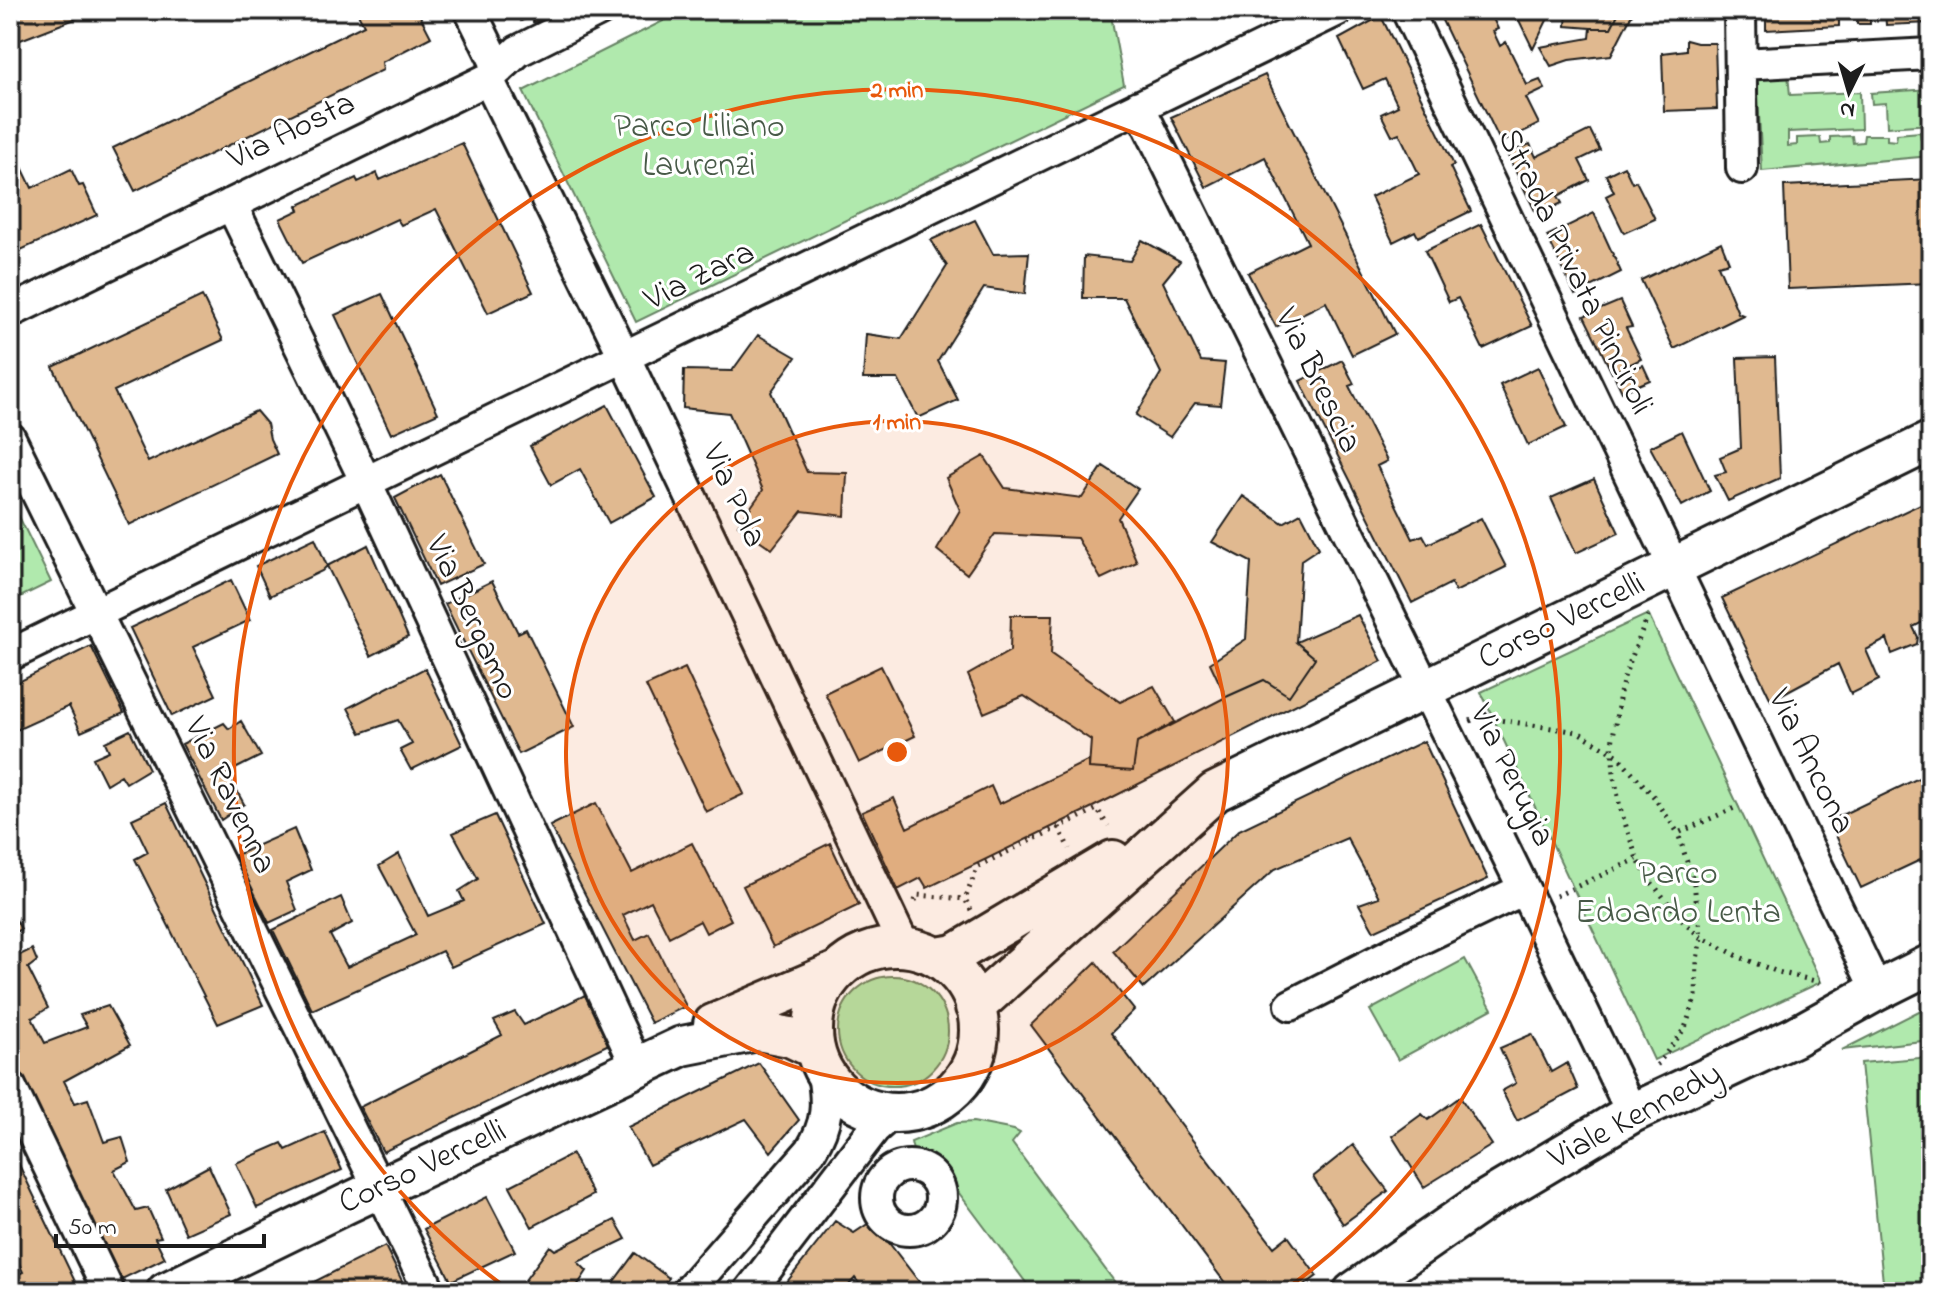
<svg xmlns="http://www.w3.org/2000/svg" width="1941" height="1302" font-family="'Indie Flower',sans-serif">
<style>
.green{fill:#b0e9ad;stroke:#668264;stroke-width:2}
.building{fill:#e0b990;stroke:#1c1c1c;stroke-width:2}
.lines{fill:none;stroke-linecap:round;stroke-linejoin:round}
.minor-casing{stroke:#1c1c1c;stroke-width:36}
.major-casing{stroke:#1c1c1c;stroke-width:44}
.path{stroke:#1c1c1c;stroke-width:5;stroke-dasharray:2 6;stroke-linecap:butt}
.minor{stroke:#fff;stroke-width:30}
.major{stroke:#fff;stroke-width:38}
.ring{fill:none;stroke:#e8590c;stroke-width:4}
.labels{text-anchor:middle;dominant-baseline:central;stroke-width:6;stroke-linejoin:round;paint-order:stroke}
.park-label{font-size:34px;fill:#485a48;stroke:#fff}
.street-label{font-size:34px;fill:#1c1c1c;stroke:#fff}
.centre{fill:#e8590c;stroke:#fff;stroke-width:4}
.ring-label{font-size:24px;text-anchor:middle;font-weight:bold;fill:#e8590c;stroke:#fff;stroke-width:6;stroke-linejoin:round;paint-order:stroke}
</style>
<rect width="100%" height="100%" fill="#fff"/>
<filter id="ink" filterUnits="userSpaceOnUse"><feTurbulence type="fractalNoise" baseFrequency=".0125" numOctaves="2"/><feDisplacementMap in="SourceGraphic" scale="16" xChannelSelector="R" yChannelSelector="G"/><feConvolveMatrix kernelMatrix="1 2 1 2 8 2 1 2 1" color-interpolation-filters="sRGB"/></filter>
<g filter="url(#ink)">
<path class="green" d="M685,10H1110L1124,85L636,322L523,91Z
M1788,74L1790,95L1860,92L1861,129L1788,132V146L1797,145V138L1820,137L1821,144L1830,143V137L1852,136L1853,143L1863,142L1864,135H1887V140L1896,141L1897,134L1920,132L1921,139H1931V156L1762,171L1757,76Z
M1931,89V124L1887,127L1886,103L1872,104L1871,93Z
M10,498L51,582L10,602Z
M1648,614L1821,982L1654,1060L1481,692Z
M1465,959L1492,1009L1398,1060L1370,1010Z
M838 1031a55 55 0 1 1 110 0a55 55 0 1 1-110 0Z
M1931,1005V1040L1842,1050Z
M1931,1057V1292H1884L1861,1063Z
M973,1122L1014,1130L1020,1133L1012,1143L1122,1292H1033L935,1161L914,1155L911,1142L957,1123Z"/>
<path class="building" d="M10,10H98L10,44Z
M356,10H417L431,37L382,62L383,70L135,191L113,148L364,25Z
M515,10H567L568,17L533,22L532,16L521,21Z
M1437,10H1489L1498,29L1493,31L1500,46L1506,42L1527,85L1540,80L1545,89L1526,98L1539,124L1501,143Z
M1514,10H1552L1533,49Z
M1567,10H1620L1611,28H1591L1566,26Z
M1620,10H1634L1611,55L1569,60L1551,66L1540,47L1590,38L1591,28H1611Z
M1766,10H1839V26L1766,30Z
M1857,10H1870V24H1857Z
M1885,10H1931V23L1886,25Z
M1381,16L1454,165L1450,167L1471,211L1418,237L1415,231L1393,242L1371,197L1419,174L1399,133L1392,136L1381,114L1398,106L1385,79L1363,89L1339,39Z
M1686,40L1697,43H1715L1717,109L1664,111L1662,53L1686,50Z
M1265,75L1395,334L1352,355L1326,302L1276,327L1248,273L1308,243L1265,157L1206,187L1171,117Z
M1590,130L1600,150L1579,160L1589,180L1558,196L1562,203L1537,215L1507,154L1530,144L1536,157Z
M10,142L32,188L71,169L79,186L83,185L97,215L10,255Z
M462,143L533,292L488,313L436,209L401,225L397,219L302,263L280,219L299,210L297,206L356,178L358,182L377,173L380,180Z
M1624,166L1632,183L1636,181L1655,219L1624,233L1606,196L1614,192L1606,175Z
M1931,179V283L1788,289L1784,186Z
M1594,213L1621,272L1575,295L1547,236Z
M975,220L993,254L1029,253L1025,294L984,288L938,361L958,400L918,418L898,379H863L866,334L901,339L947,266L931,240Z
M1481,224L1532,326L1483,349L1458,298L1449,302L1425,251Z
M1142,240L1180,261L1163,282L1201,361L1225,363L1220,405L1195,403L1170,437L1136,415L1161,373L1124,298H1083L1084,256L1130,261Z
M1721,242L1729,262L1718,265L1738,313L1743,315L1674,349L1641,280Z
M382,294L438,413L391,434L335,315Z
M202,296L223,340L114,391L148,462L256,411L267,424L270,439L277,454L129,525L53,367Z
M1620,301L1632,327L1626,328L1641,359L1612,373L1584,316Z
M758,335L796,357L771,392L807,472L847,473L845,516L802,511L772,549L738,525L763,490L729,413L683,408L684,370L732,371Z
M1775,357L1780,478L1728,501L1715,475L1726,472L1720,457L1741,448L1737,358Z
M1342,360L1354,384L1349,386L1387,461L1377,466L1413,539L1423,535L1428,544L1481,518L1506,567L1455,592L1451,583L1412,603L1300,381Z
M1643,365L1650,380L1622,392L1615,377Z
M1538,367L1566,427L1528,445L1500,385Z
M607,405L656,497L609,523L580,469L551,485L530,446Z
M1682,431L1710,491L1682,506L1650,447Z
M984,456L1005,488L1082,498L1103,466L1138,489L1118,518L1137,562L1101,579L1077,538L995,534L967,574L937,550L960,510L946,478Z
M440,474L484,564L437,586L395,498Z
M1594,479L1619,533L1576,553L1551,498Z
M1243,496L1283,523L1301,513L1319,548L1301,560L1296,642L1315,658L1289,696L1264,680L1226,697L1210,663L1246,639L1251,562L1212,542Z
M1931,499V618L1913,627L1918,637L1917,644L1892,654L1887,639L1866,650L1879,680L1851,694L1838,664L1771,700L1722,598Z
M315,538L327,566L322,571L270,596L256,566Z
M368,545L408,637L371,656L327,566Z
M231,580L250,620L193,647L216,695L172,716L130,628Z
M492,581L518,633L526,629L574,727L519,754L445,604Z
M1011,615H1053L1051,654L1120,702L1154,686L1175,722L1137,743L1133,771L1089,768L1091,740L1024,696L984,713L968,675L1010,651Z
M1358,615L1382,661L1109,799L927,888L921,878L898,890L862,812L894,798L907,828L991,786L999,804L1089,760V768L1133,771L1137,743L1226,697L1264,680L1289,696L1315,658L1296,642Z
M91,646L124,713L81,732L69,706L10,733V686Z
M881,666L915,736L859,763L825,693Z
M425,668L462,745L411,770L400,750L412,744L398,720L361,733L348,708Z
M685,668L744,794L706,812L646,686Z
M241,721L261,756L227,773L244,804L221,820L182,744L224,723L229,729Z
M130,730L149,769L126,783L121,775L106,784L93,758L109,751L105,742Z
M1424,741L1488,879L1374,931L1359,904L1379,897L1347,838L1275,869L1144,988L1113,951L1239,830Z
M1931,772V855L1861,888L1829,821Z
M166,803L263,1005L218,1024L135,859L148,852L132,819Z
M596,803L632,873L692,843L731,920L706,933L700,921L669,937L651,901L623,915L635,940L649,933L686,1006L651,1023L550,826Z
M495,815L546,924L451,967L442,951L312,1010L273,930L341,897L352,923L330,935L347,967L416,935L379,866L399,854L428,916L464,901L459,891L478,879L453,833Z
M294,829L311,870L286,882L297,910L269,923L236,855Z
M830,843L859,905L773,947L743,886Z
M10,908L21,929L10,935Z
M10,938L20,955L32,949L37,961L28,968L48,1008L32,1018L45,1043L87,1027L80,1015L108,1006L130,1045L64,1081L75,1103L88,1099L104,1142L122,1137L130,1162L114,1170L136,1211L148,1208L161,1237L155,1238L165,1258L120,1280L10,1051Z
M1096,962L1134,1010L1111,1033L1274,1247L1288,1236L1317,1276L1296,1292H1232L1031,1025Z
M585,995L609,1044L383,1152L360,1107L502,1035L494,1021L515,1012L524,1025Z
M1532,1034L1551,1072L1567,1063L1578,1089L1517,1121L1502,1091L1516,1083L1500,1048Z
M759,1063L799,1120L771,1152L746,1119L649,1165L628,1127Z
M1460,1097L1492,1145L1424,1187L1392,1136L1422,1114L1428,1120Z
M325,1132L342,1170L257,1208L236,1163L282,1143L286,1150Z
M1353,1145L1388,1191L1343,1224L1313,1177Z
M10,1146L80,1292H10V1278L23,1272L10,1245Z
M572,1154L593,1195L532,1227L510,1186Z
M209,1166L231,1214L186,1234L166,1189Z
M487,1197L515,1251L451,1281L424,1229Z
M615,1220L626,1239L578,1262L587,1271L573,1292L517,1291L550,1246L555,1250Z
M835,1221L854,1233L872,1221L927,1292H866L855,1278L843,1292H779Z
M385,1246L405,1287L396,1292H294Z
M635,1253L669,1278L658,1292H606Z"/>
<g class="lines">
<defs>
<path id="minor" d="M470,10L499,69
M1407,10L1877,991
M1740,10L1742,168
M1741,64L1931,54
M488,79L624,356L905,948
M1139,106L1524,889L1632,1113
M231,204L366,482L637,1067
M10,312L488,79L518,51L600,10
M10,438L430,1292
M10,655L1338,10
M1291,1005L1416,941L1524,889
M10,1086L109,1292
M877 1198a32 32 0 1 1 64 0a32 32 0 1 1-64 0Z
M687,1292L811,1150C828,1122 828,1105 823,1073
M749,1292L874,1129L891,1114"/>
<path id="major" d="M813 1030a83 83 0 1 1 166 0a83 83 0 1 1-166 0Z
M937,957L955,954L1113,860
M975,1007L1215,792L1931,441
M713,1024L835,972
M166,1292L346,1204L682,1046L758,1031L790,1037L813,1048
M1353,1292L1484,1201L1632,1113L1794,1037L1877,991L1931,964"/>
</defs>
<use href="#minor" class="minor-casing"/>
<use href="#major" class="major-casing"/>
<path class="path" d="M1648,616L1625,674L1620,693L1612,744L1614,774L1620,808L1637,859L1652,883L1685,924L1701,937L1742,958L1778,972L1824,983
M1470,721L1485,714L1488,722L1493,719L1578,732L1617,755L1654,797L1678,833L1739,806
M1059,827L1069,849
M1556,896L1637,859
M915,901L917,895L965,899
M971,910L965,899L978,866L1097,809L1108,826
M1657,1065L1685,1028L1696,996L1697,960L1701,937L1694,884L1678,833"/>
<use href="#minor" class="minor"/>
<use href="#major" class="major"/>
</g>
</g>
<circle cx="897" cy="752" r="331" fill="#e8590c" fill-opacity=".12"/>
<g class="ring">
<circle cx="897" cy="752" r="331"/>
<path d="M512 1292A663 663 0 1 1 1282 1292"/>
</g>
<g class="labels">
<g class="park-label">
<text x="699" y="128">Parco Liliano<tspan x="699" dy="39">Laurenzi</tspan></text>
<text x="1678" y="875">Parco<tspan x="1678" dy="39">Edoardo Lenta</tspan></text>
</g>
<g class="street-label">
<text transform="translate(292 132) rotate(-26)">Via Aosta</text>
<text transform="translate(1574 272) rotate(64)">Strada Privata Pinciroli</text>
<text transform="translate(700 277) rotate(-26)">Via Zara</text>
<text transform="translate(1317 381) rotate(64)">Via Brescia</text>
<text transform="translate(733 496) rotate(65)">Via Pola</text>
<text transform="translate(471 618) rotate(65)">Via Bergamo</text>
<text transform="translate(1562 622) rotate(-26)">Corso Vercelli</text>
<text transform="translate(1810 762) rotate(64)">Via Ancona</text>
<text transform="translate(1511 776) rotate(64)">Via Perugia</text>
<text transform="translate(229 796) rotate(64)">Via Ravenna</text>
<text transform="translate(1636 1117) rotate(-28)">Viale Kennedy</text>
<text transform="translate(423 1168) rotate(-25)">Corso Vercelli</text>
</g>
</g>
<circle cx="897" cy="752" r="12" class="centre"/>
<g class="ring-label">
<text x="897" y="97">2 min</text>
<text x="897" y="429">1 min</text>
</g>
<rect width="1941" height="1302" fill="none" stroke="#fff" stroke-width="40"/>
<rect x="20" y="20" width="1901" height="1262" fill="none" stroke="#1c1c1c" stroke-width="3" filter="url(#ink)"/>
<g transform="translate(1849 92) rotate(185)" stroke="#ffffff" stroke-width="6" paint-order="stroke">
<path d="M0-6L14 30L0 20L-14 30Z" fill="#1c1c1c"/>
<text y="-12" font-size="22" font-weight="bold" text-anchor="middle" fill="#1c1c1c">N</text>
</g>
<path d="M56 1234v12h208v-12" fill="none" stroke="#1c1c1c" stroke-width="4"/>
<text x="68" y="1234" font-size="24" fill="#1c1c1c" stroke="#ffffff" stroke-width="6" paint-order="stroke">50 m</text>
</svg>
